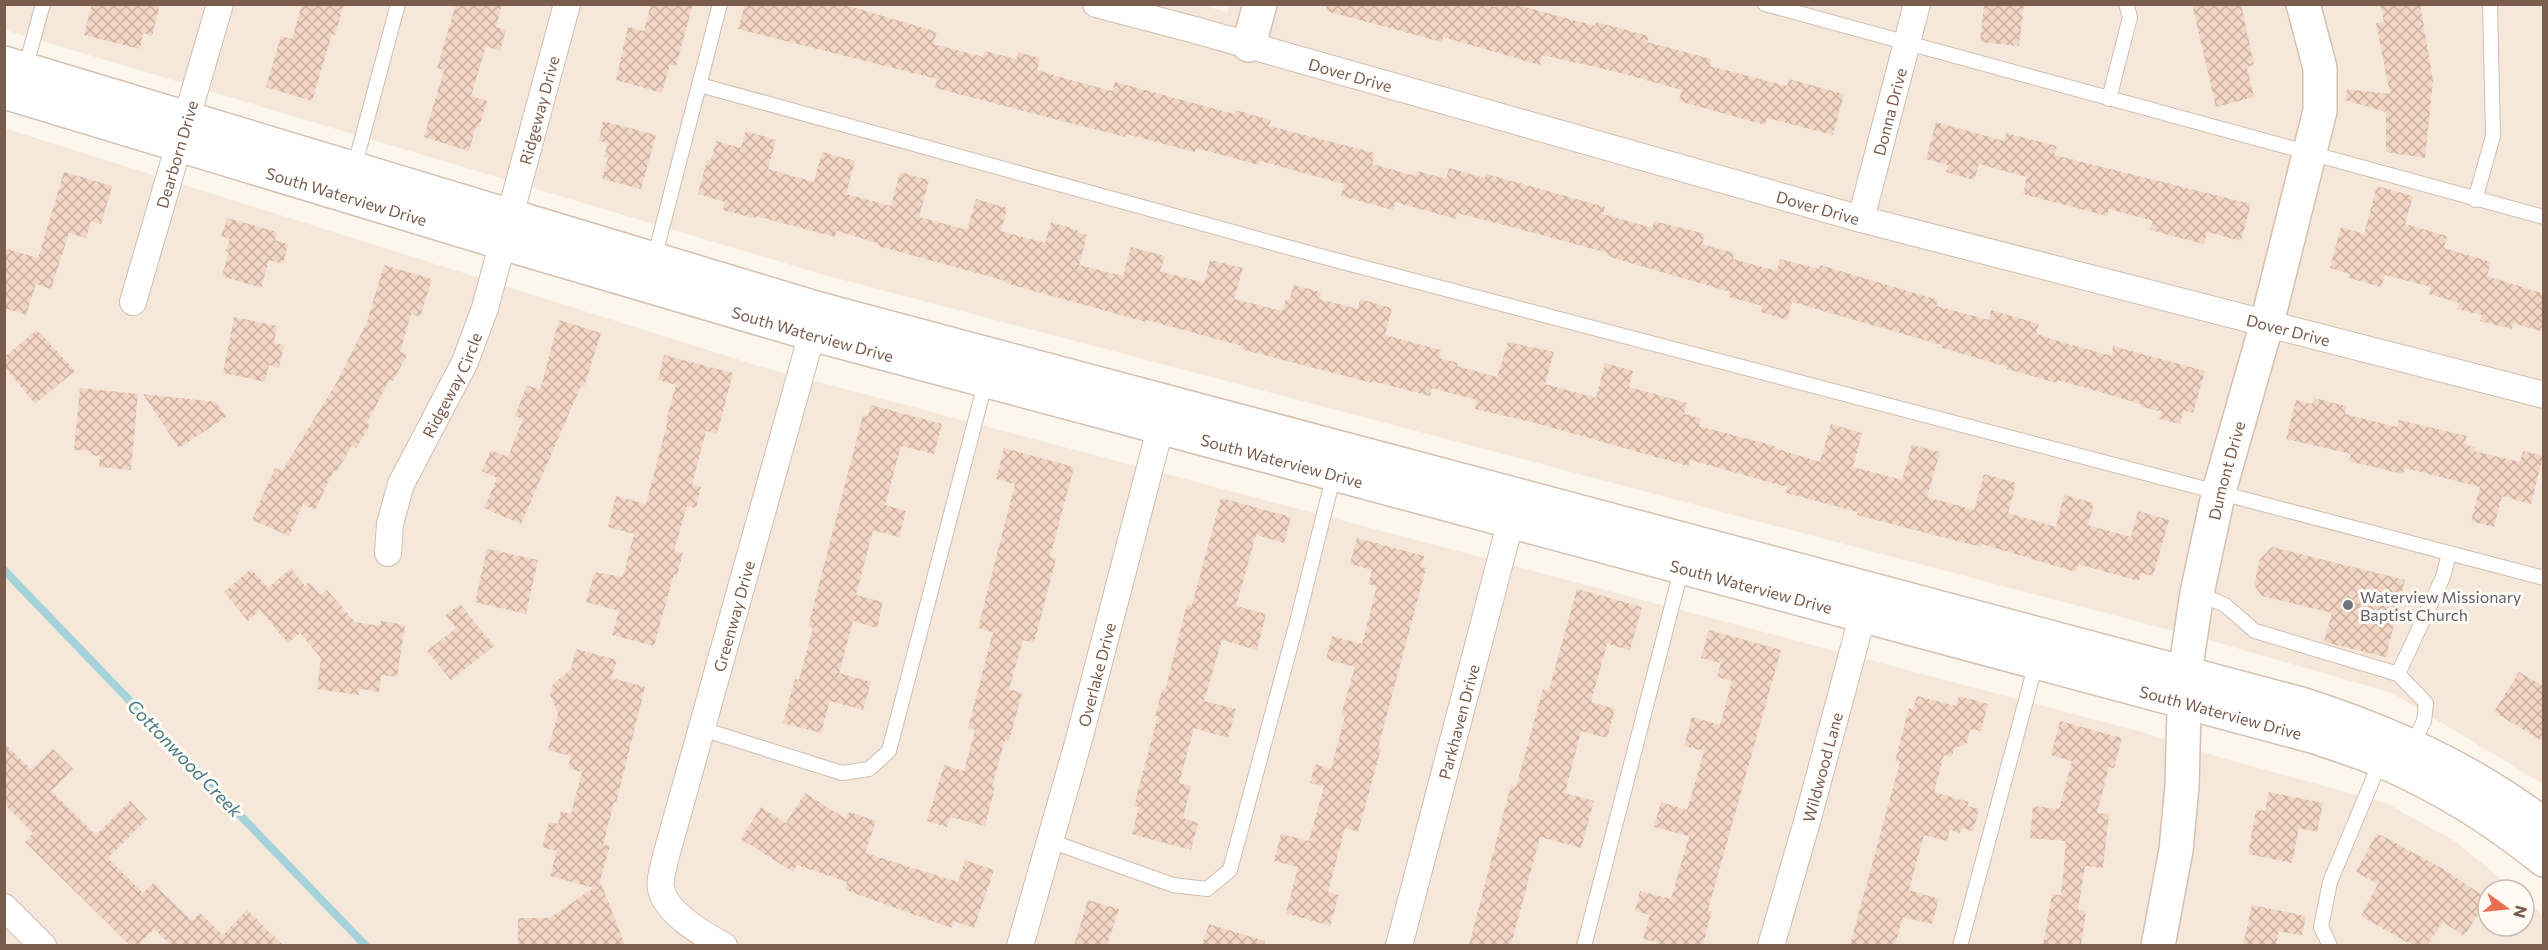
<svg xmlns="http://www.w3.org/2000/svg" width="2548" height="950" font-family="Commissioner,sans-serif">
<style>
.residential{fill:#f5e8da}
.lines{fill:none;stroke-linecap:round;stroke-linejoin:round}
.stream{stroke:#a5d3da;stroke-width:8}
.building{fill:url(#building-cross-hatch)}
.lane-casing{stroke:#d1beb0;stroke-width:16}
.street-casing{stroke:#d1beb0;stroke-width:28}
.secondary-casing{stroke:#d6c0b0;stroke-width:36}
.lane{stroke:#fff;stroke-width:14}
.street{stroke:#fff;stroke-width:26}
.secondary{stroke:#fff;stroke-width:33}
.worship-dot{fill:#6b7280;stroke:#fffaf3;stroke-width:2}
.labels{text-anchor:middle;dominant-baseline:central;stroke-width:6;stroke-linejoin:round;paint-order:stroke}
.street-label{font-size:16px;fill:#7a5c4d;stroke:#fffaf3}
.worship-label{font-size:16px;fill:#5b616d;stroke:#fffaf3;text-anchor:start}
.water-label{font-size:18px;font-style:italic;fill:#437c86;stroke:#fffaf3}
</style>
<defs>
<pattern id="building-cross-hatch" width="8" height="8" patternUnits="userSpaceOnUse" patternTransform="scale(1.5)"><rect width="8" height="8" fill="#f3d5c3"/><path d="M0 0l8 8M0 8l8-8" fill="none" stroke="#cab0a1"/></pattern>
</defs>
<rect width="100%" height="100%" fill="#fdf6ec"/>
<path class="residential" d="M1198,4L1227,12L1230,4L2543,5V784L2392,693L2219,643L821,274L5,30L4,5Z
M4,128L762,367L2142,732L2222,758L2386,803L2456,842L2515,890H2488V926H2524V897L2528,900L2543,916V945H5Z"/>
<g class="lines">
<path class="stream" d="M4,570L366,946"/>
</g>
<path class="building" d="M92,4H160L152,36L143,33L140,49L84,35Z
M302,4H344L335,35L332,34L312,101L266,87L281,36L292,39Z
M456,4H502L496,27L506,30L500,51L486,46L471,96L487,101L479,127L476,126L469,151L424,137L444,70L437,68Z
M651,4H693L676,66L670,65L662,93L616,80L628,27L644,31Z
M745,4H842L937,32L933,44L983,57L985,51L1016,59L1018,52L1040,58L1037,70L1067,79L1112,91L1115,82L1234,114L1235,110L1271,120L1269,126L1375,153L1372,164L1416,176L1417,171L1446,179L1449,168L1485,178L1486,174L1605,207L1603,214L1652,228L1654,221L1705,234L1702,244L1734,253L1733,259L1777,271L1780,259L1819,269L1820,265L1938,300L1936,306L1989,320L1991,310L2039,324L2036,334L2068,344L2112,356L2113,346L2205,371L2193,413L2184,410L2180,424L2159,419L2162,412L2140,406L2141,404L2058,380L2057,383L2007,369L2008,367L1942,348V345L1792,302L1787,320L1761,312L1763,306L1729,297L1730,292L1607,256L1608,253L1523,230L1457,213L1456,219L1395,202L1393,210L1341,196L1344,184L1260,161L1259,165L1196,148L1195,152L1126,134L1125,137L935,88L937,79L738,29Z
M1327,4H1485L1495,7L1499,4H1514L1595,26L1596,22L1649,36L1647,42L1711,59L1710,66L1787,86L1789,79L1844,94L1833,135L1767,118L1765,125L1679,101L1682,90L1621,73L1542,55L1540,65L1443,37L1442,42L1326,11Z
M1984,4H2024L2019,46L1980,42Z
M2192,4H2241L2254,65L2247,67L2254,97L2216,107Z
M2380,4H2420L2433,81L2425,158L2386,152V112L2345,100L2347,89L2390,94L2376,23L2384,22Z
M603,121L656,135L641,189L602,179L608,158L604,157L608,143L599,141Z
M1936,122L2004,141L2006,133L2057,146L2054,155L2251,204L2241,241L2207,232L2204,244L2150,230L2153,221L2109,209L2107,216L2023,194L2027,177L1979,164L1974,180L1946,172L1948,165L1926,159Z
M746,131L776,140L768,169L814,182L822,152L855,161L846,194L891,206L900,172L929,180L919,217L967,230L976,199L1007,208L1001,231L1045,243L1051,222L1078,230L1077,232L1087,235L1079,265L1123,276L1131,247L1165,256L1160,271L1204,283L1210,260L1243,268L1234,299L1282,311L1286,299L1289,300L1294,285L1321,292L1319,299L1358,309L1360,299L1392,308L1385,335L1441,350L1439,358L1458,363L1457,366L1497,377L1508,342L1554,352L1545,384L1596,398L1605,363L1633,371L1629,387L1687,403L1684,414L1701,418L1699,426L1775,446V448L1820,462L1831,424L1862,433L1853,467L1902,480L1912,445L1940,452L1927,497L1974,510L1984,474L2016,483L2008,513L2056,527L2064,495L2094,503L2088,525L2131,537L2138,511L2169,520L2153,576L2141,573L2139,581L2078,564L2076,572L1982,544L1981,547L1857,515L1858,512L1786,493L1787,487L1690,460L1688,466L1532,422L1475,409L1477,400L1432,388L1430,396L1372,381V383L1241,349L1242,346L1147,320L1146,322L1005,283L1006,281L878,246V243L836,231L835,237L756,216L755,218L723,210L725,202L698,194L707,160L711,161L716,141L741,148Z
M64,172L112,186L101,224L91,221L86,238L69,233L51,289L36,284L26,315L4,308V248L38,258Z
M2377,186L2413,196L2405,224L2447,236L2444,248L2491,262L2487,276L2544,294V332L2513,323L2512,329L2480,321L2482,315L2457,309L2459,303L2429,294L2431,287L2385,275L2381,287L2349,278L2350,274L2330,268L2341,227L2364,234Z
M227,218L277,232L275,240L288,244L283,264L269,260L261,288L222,276L229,252L226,251L230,239L221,236Z
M384,265L432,279L420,317L411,314L400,352L407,355L393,381L390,379L367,423L370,425L356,448L352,446L336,472L334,470L315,510L303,504L289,536L252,520L275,468L282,471L337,382L367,322Z
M234,317L277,326L274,343L284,345L279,368L269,365L265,382L223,373Z
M559,320L601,333L584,387L581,386L521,524L484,508L497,478L482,471L491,450L508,457L523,419L515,416L527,385L540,390Z
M37,330L75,371L35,404L4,366V357Z
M664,355L733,373L717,434L706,431L692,485L701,487L696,508L687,506L674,551L683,553L677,575L674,574L654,646L612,635L619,611L586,602L595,572L623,577L634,534L608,527L616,496L646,504L668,421H666L676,385L658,380Z
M80,388L138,394L131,470L99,467L100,456L90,455L91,451L74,450Z
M143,394L216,402L226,417L179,448Z
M2314,398L2346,406L2345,414L2397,427L2399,420L2467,436L2464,444L2475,447L2474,451L2520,462L2523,451L2543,456L2531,504L2502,496L2494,527L2471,521L2480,487L2405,468L2403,474L2349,461L2351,454L2286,439L2296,400L2312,404Z
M871,405L942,424L934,454L901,446L885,505L906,511L899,537L873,530L856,595L883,602L877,628L853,621L839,673L871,682L863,710L830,701L821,733L783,723L795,679L799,680L813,628L808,627L863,415L868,416Z
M1004,448L1074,467L1050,557L1056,559L1034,643L1023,640L1009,689L1022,693L1009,741L1005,740L992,786L995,787L985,826L950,817L947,827L927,821L944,765L964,771L975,730L968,728L993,632L978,628L1015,484L996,479Z
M1221,498L1291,517L1284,543L1256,535L1236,606L1266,614L1257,650L1222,640L1204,701L1236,709L1228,738L1194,728L1179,783L1191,786L1183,818L1198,823L1191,850L1132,834L1139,807L1134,806L1158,716H1155L1162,690L1165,691L1187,604L1192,605Z
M1357,538L1424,556L1421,567L1426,568L1378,748L1381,749L1358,832L1345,828L1328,892L1339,895L1330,926L1286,913L1298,867L1274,861L1281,834L1309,841L1324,786L1310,783L1315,764L1331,769L1345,716L1341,715L1355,667L1326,659L1332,636L1362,644L1377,586L1368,584L1372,570L1350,564Z
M2272,547L2405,580L2386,657L2324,642L2332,613L2262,596L2254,585L2260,559Z
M487,549L538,560L526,614L475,602Z
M291,568L305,586L309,582L320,595L327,590L355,622L380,626L381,621L405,625L397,677L381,675L379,692L360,689L359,695L317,689L321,658L300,633L288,643L260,610L248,621L224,592L251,569L268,588Z
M1577,589L1642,607L1630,650L1607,644L1591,702L1615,709L1607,738L1581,731L1565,793L1594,801L1581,848L1540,837L1511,945H1469L1511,785L1516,787L1543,689L1549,690Z
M460,604L494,646L451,680L427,651L456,628L445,615Z
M1709,630L1781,650L1708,910L1712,911L1703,945H1656L1657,942L1643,939L1650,915L1635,911L1640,891L1671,899L1689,836L1654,827L1661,802L1687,810L1704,751L1684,746L1692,717L1720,725L1732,681L1717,677L1721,663L1701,658Z
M576,649L617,660L611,678L645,687L616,803L614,802L603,845L610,846L599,884L601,883L625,945L518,944V918H550L594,888L550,876L557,851L542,847L549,822L558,824L561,811L571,814L582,772L568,768L571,756L548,750L558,713L550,694L553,684L571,669Z
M2519,672L2544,686V742L2494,712Z
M1917,696L1956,706L1959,696L1988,704L1981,731L1970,729L1967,743L1954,749L1952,757L1944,755L1934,792L1969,802L1967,806L1979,809L1973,831L1962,828L1960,833L1950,830L1947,841L1924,835L1909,890L1939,899L1932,924L1903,917L1895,945H1850L1900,762L1895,761L1909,708L1913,709Z
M2060,721L2122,738L2114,768L2109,767L2097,813L2109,814L2103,868L2085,866L2078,910L2086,911L2081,945H2043L2052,894L2061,895L2066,841L2030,838L2033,806L2059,809L2072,761L2051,755Z
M4,743L32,770L53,749L73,769L51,791L96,835L130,801L147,819L108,858L143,893L153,883L192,921L200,913L223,935L247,910L283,945H171L154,929L138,945H130L25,842L33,833L4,804Z
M2269,792L2323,803L2317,832L2299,828L2292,863L2248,854L2256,810L2265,811Z
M805,793L846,819L849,812L876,821L865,853L958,882L965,860L994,870L974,928L954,921L952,928L845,890L847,882L797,865L793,872L741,839L761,807L786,823Z
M2377,833L2443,869L2488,899L2464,936L2443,922L2427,945H2412L2361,916L2378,884L2356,872Z
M1088,900L1119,909L1107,945H1074Z
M2252,905L2306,916L2302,936L2279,931L2276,945H2243Z
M1209,924L1265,941L1264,945H1202Z"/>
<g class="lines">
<defs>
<path id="lane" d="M1765,4L2544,217
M25,69L43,4
M700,85L1320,256L2544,578
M2109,99L2130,17L2126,4
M354,168L398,4
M2475,200L2493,136L2490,4
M654,259L720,4
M2197,593L2225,605L2255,631L2398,674L2426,703L2424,721L2412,745
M2398,674L2443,577L2449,553
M702,729L842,773L869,769L889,751L986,380
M1050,841L1173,885L1207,889L1230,870L1298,618L1334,474
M1584,946L1682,567
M1960,946L2036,663
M2330,946L2321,927L2330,882L2381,760"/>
<g id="street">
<path id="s1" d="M1096,4L1195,30L1861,219L2544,395"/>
<path id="s2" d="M1861,219L1917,4"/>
<path id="s3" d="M133,302L220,4"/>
<path id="s4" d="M388,553L390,524L401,484L465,362L485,308L567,4"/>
<path d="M4,907L43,946"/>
<path id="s5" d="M724,946C704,935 666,913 661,889C659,880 664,866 666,856L817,316"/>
<path id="s6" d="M1020,946L1078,743L1165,410"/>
<path id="s7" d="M1399,946L1515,505"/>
<path id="s8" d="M1771,946L1808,818L1867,599"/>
</g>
<g id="secondary">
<path d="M1249,45L1260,4"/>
<path d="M4,63L819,309L2301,704C2388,732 2470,768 2544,825"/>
<path id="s9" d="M4,92L523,249L812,334L2312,736C2335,744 2359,751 2382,761C2440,786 2495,820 2544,860"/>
<path id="s10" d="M2158,946L2176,850L2182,786L2185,673L2197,593L2219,491L2267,323L2320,111V68L2303,4"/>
</g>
</defs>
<use href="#lane" class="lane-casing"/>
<use href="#street" class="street-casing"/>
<use href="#secondary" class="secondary-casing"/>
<use href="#lane" class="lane"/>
<use href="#street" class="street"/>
<use href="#secondary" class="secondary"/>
</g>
<circle class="worship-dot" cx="2348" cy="605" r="6"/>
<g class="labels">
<g class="street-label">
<text stroke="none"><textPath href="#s1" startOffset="264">Dover Drive</textPath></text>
<text stroke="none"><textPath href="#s4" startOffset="471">Ridgeway Drive</textPath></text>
<text stroke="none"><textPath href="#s2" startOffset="111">Donna Drive</textPath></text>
<text stroke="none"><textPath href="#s3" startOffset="154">Dearborn Drive</textPath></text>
<text stroke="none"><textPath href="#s9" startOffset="358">South Waterview Drive</textPath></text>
<text stroke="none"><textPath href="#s1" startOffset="750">Dover Drive</textPath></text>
<text stroke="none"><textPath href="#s1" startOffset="1236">Dover Drive</textPath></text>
<text stroke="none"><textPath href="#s9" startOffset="844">South Waterview Drive</textPath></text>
<text stroke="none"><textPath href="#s4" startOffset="182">Ridgeway Circle</textPath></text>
<text stroke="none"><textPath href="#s9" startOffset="1330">South Waterview Drive</textPath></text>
<text stroke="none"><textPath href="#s10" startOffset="482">Dumont Drive</textPath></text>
<text stroke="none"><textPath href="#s9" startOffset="1816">South Waterview Drive</textPath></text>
<text stroke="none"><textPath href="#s5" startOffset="370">Greenway Drive</textPath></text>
<text stroke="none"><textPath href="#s6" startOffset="282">Overlake Drive</textPath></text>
<text stroke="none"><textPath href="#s9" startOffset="2302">South Waterview Drive</textPath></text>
<text stroke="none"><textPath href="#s7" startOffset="232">Parkhaven Drive</textPath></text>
<text stroke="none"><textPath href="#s8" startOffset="186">Wildwood Lane</textPath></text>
</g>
<g class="worship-label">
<text x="2360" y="596">Waterview Missionary<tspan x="2360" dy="18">Baptist Church</tspan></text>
</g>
<g class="water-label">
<text transform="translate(185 758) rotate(46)">Cottonwood Creek</text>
</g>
</g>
<rect width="2548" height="950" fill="none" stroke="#7a5c4d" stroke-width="12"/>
<g transform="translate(2506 908) rotate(105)"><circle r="28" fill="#fffaf3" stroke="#cabbb1" stroke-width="1.5"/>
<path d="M0-4.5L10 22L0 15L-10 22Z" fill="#e76f51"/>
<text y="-9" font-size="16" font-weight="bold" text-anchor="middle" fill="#7a5c4d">N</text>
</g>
</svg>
